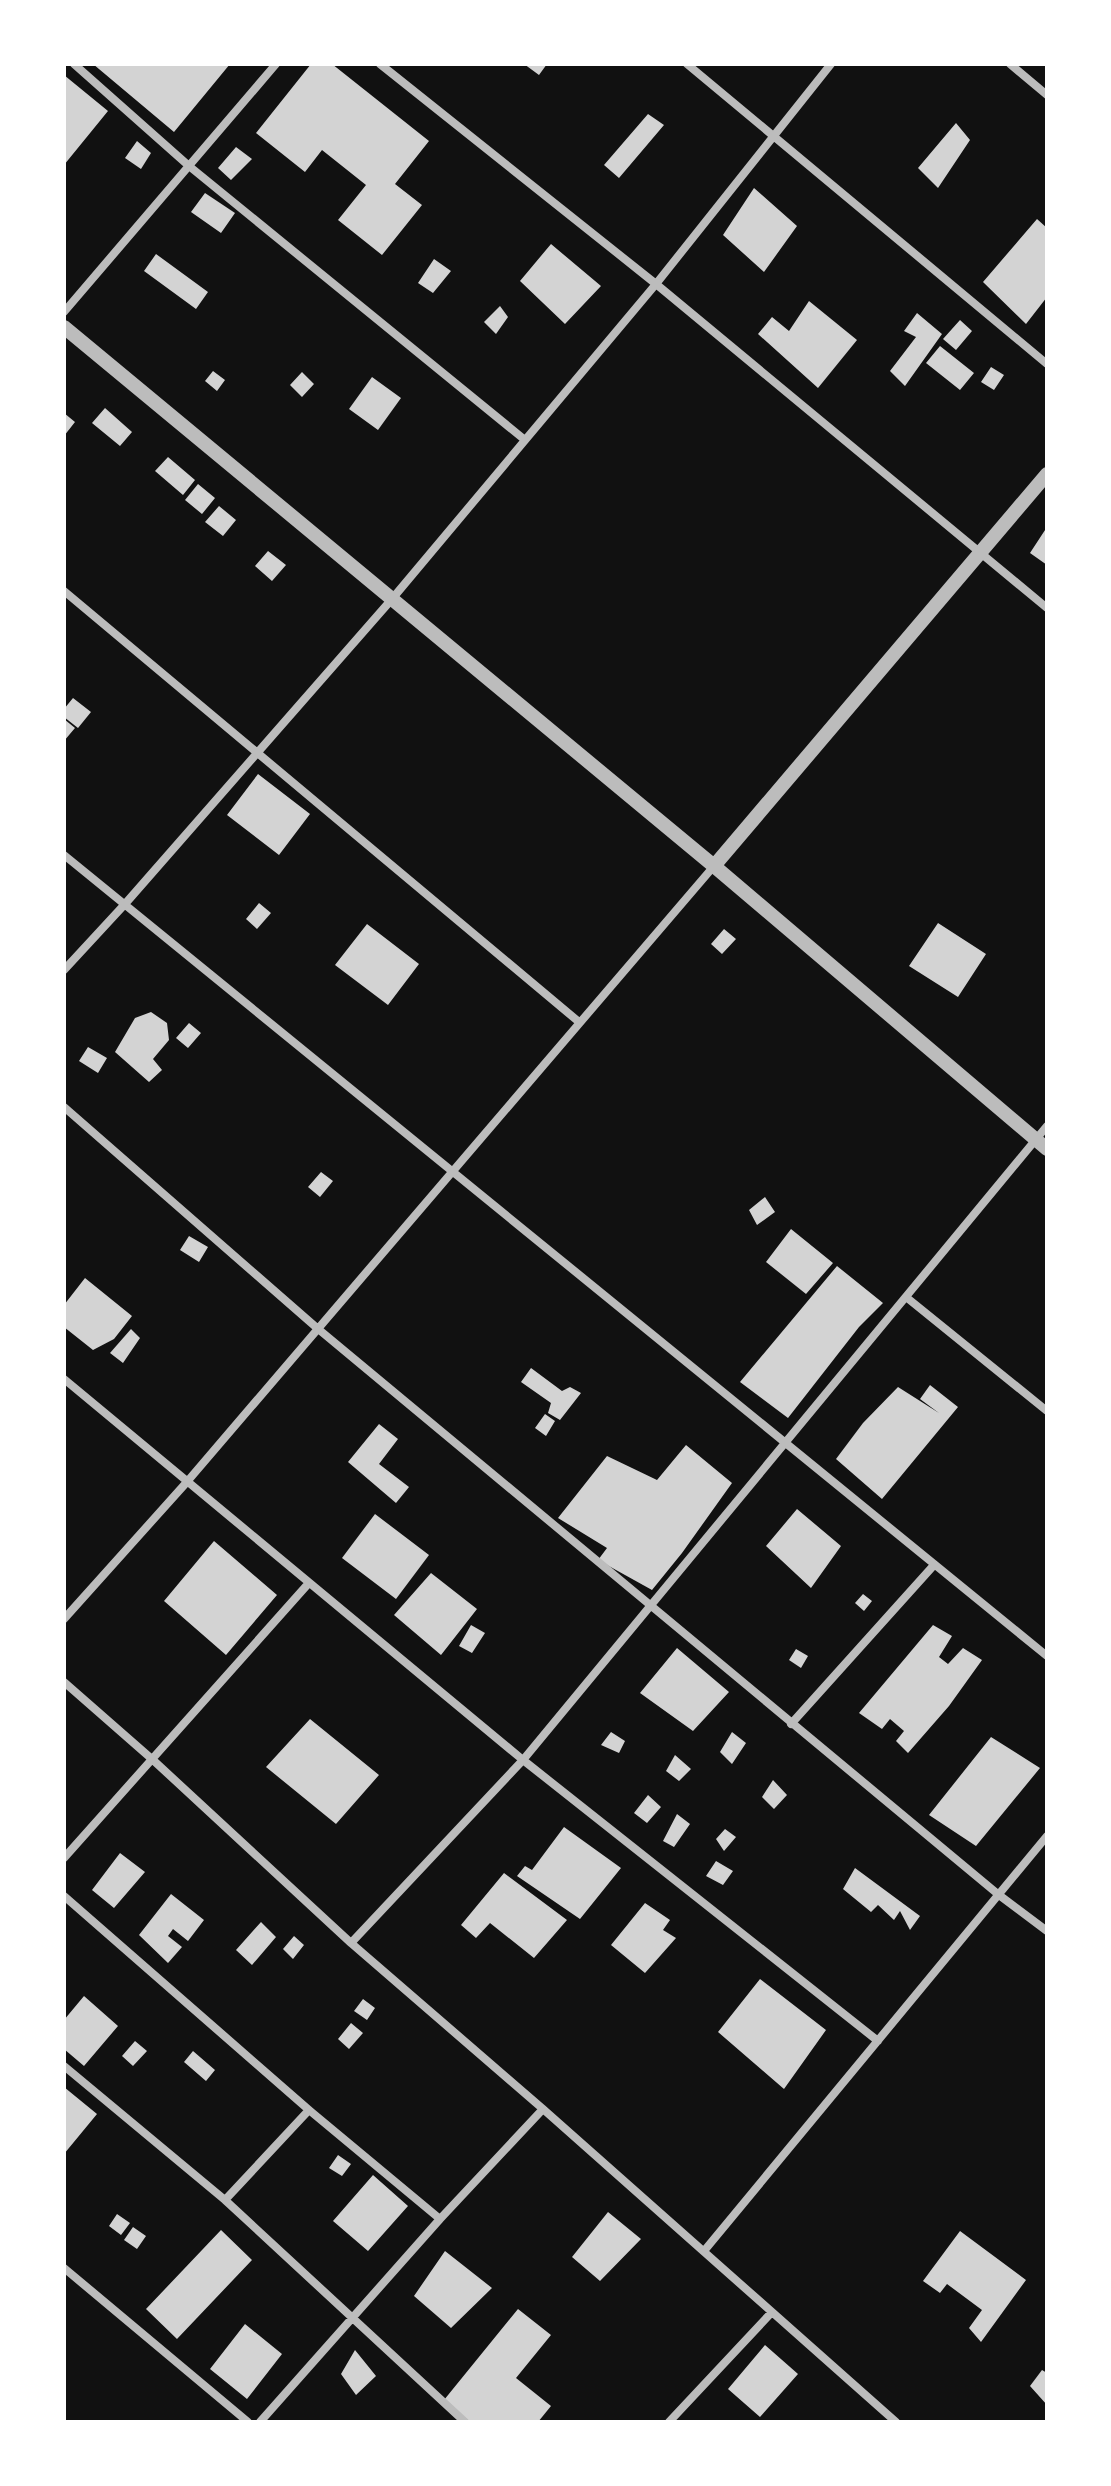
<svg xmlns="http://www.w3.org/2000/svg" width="1111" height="2486" font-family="'Roboto Serif',serif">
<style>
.building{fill:#d3d3d3}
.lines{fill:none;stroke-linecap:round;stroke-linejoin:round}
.minor{stroke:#bcbcbc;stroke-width:8}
.tertiary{stroke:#bcbcbc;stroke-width:14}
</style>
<rect width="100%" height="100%" fill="#111"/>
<path class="building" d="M93,64H230L174,132Z
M311,64H332L429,141L395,184L422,205L382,255L338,220L366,185L322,150L305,172L256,133Z
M524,64H547L539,75Z
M64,75L108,111L64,165Z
M648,114L664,125L619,178L604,165Z
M956,123L970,140L938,188L918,168Z
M137,141L151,153L141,169L125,158Z
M236,147L252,159L231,180L218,168Z
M754,188L797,226L764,272L723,235Z
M205,193L235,213L221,233L191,212Z
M1037,219L1047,228V297L1026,324L983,282Z
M551,244L601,286L565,324L520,281Z
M156,254L208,292L196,309L144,271Z
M434,259L451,271L433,293L418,283Z
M809,301L857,340L818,388L758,334L772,317L789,331Z
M500,306L508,317L496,334L484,322Z
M917,313L942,334L905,386L890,371L916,337L904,331Z
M960,320L972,331L956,350L943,339Z
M940,346L974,373L960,390L926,363Z
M991,367L1004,375L994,390L981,382Z
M213,371L225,380L217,391L205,381Z
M302,372L314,384L302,397L290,385Z
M372,377L401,398L378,430L349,409Z
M105,408L132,432L120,446L92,423Z
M64,413L75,422L64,436Z
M168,457L195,480L183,495L155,471Z
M198,484L215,498L202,514L185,500Z
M219,506L236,520L223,536L205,522Z
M1047,527V565L1030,553Z
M268,551L286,565L272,581L255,566Z
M73,698L91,712L78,728L64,717V709Z
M64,719L75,728L64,741Z
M258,774L310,814L279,855L227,815Z
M259,903L271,913L257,929L246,919Z
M938,923L986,954L958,997L909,966Z
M367,924L419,964L388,1005L335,965Z
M724,929L736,939L722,954L711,944Z
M151,1012L167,1023L169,1040L153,1059L162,1070L149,1082L115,1052L135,1018Z
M189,1023L201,1033L188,1048L176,1038Z
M88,1047L107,1058L98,1073L79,1061Z
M321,1172L333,1181L320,1197L308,1187Z
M765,1197L775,1212L757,1225L749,1210Z
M791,1229L833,1263L806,1294L766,1262Z
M189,1236L208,1247L199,1262L180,1250Z
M837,1266L883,1303L859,1327L788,1418L740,1382Z
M85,1278L132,1316L114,1339L93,1350L64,1327V1305Z
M131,1329L140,1338L123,1363L110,1353Z
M531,1368L562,1391L570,1387L581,1393L560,1420L548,1413L551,1403L521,1382Z
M930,1385L958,1407L882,1499L836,1459L863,1423L898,1387L939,1413L920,1399Z
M545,1414L555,1421L546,1436L535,1428Z
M379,1424L398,1439L379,1464L409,1487L396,1503L348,1462Z
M686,1445L732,1483L682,1553L652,1590L598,1560L607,1548L558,1518L607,1456L657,1480Z
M797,1509L841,1546L811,1588L766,1546Z
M375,1514L429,1555L396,1599L342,1558Z
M214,1541L277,1595L226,1655L164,1601Z
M431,1573L477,1609L441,1655L394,1615Z
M863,1594L872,1601L864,1611L855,1603Z
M471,1625L485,1633L472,1653L459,1646Z
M933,1625L952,1636L939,1657L948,1664L963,1648L982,1660L949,1706L908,1753L896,1741L904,1731L890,1719L882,1729L859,1713Z
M677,1648L729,1692L693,1731L640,1693Z
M796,1649L808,1656L801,1668L789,1660Z
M310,1719L379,1775L336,1824L266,1767Z
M611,1732L625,1741L619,1753L601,1745Z
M732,1732L746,1743L732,1764L720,1752Z
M991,1737L1040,1768L976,1846L929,1815Z
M675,1755L691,1769L679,1781L666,1771Z
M773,1780L787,1795L774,1809L762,1797Z
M648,1795L661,1807L647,1823L634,1813Z
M677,1814L690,1824L674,1847L663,1841Z
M564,1827L621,1868L580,1919L517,1876L525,1866L532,1870Z
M725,1829L736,1837L724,1851L716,1839Z
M120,1853L145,1872L114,1908L92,1890Z
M716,1861L733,1871L723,1885L706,1876Z
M855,1868L920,1916L910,1930L900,1911L894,1920L878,1905L871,1912L843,1889Z
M504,1873L567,1920L534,1958L490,1923L476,1938L461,1925Z
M171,1894L204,1920L188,1941L173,1929L168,1936L182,1947L168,1963L139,1935Z
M645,1903L670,1920L663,1930L676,1938L645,1973L611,1945Z
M261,1922L276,1937L252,1965L236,1950Z
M294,1936L304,1945L293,1959L283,1949Z
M760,1979L826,2030L784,2089L718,2032Z
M84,1996L118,2026L84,2066L64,2049V2020Z
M363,1999L375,2008L367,2020L354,2011Z
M351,2023L363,2033L349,2049L338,2039Z
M135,2041L147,2051L133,2066L122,2056Z
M193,2051L215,2070L206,2081L184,2062Z
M64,2087L97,2114L64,2154Z
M338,2155L351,2164L342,2176L329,2168Z
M373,2175L408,2206L368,2251L333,2221Z
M608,2212L641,2239L600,2281L572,2257Z
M117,2214L130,2223L121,2235L109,2226Z
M133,2227L146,2236L137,2249L124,2240Z
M221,2230L252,2260L177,2339L146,2309Z
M960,2231L1026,2280L981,2342L969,2328L982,2310L947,2284L940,2293L923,2281Z
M445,2251L492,2288L451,2328L414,2296Z
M518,2309L551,2335L516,2378L551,2406L538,2422H470L444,2400Z
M245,2324L282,2354L247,2399L210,2369Z
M765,2345L798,2374L760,2417L728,2389Z
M355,2350L376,2376L356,2395L341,2374Z
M1042,2370L1047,2373V2405L1030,2386Z"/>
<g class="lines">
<path class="minor" d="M74,64L189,166L525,440
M380,64L656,284L1047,608
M687,64L1047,364
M1010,64L1047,95
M64,312L276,64
M64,591L579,1022
M64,855L1047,1656
M64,970L125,904L392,599L656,284L831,64
M64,1107L317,1328L999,1895L1047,1931
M906,1297L1047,1411
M64,1379L523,1760L878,2041
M64,1619L186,1483L714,866
M64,1682L153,1760L351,1943L543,2109L896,2422
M791,1724L934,1565
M64,1858L308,1584
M64,1896L309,2110L440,2219
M351,1943L523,1760L1047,1126
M64,2066L225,2200L465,2422
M225,2200L309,2110
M704,2251L1047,1836
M64,2268L248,2422
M260,2422L440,2219L543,2109
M669,2422L772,2312"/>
<path class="tertiary" d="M64,327L714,866L1047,1149
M714,866L1047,474"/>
</g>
<rect width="1111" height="2486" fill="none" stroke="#ffffff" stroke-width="132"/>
</svg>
